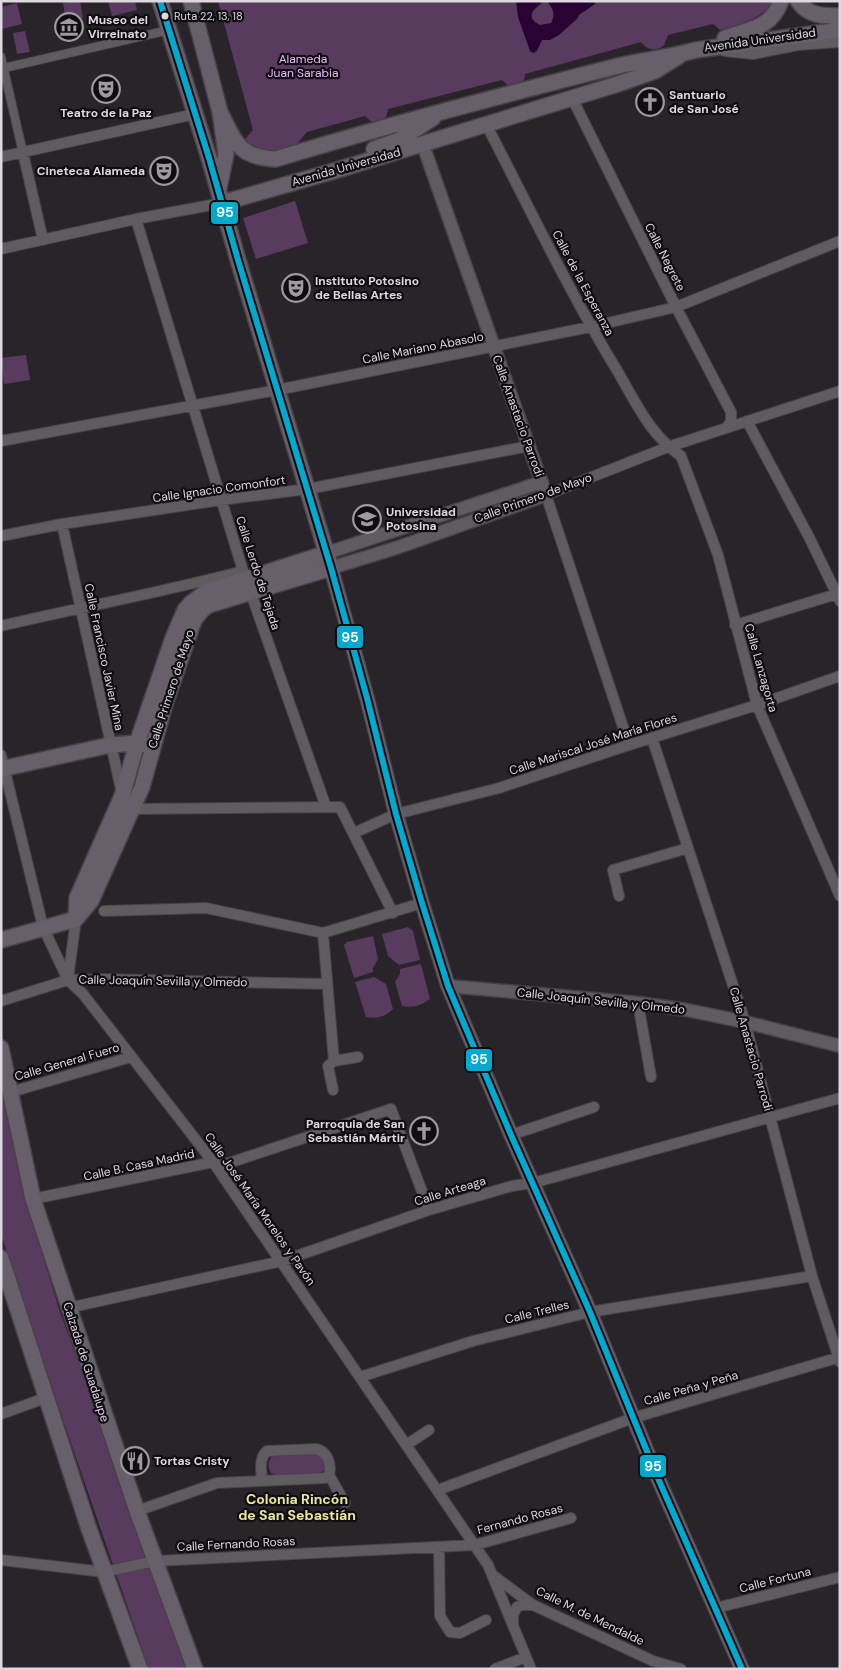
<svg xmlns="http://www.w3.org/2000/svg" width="841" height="1670" font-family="'DM Sans',sans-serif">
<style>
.green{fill:#593b60}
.water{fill:#290333}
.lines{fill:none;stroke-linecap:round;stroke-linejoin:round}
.pedestrian-casing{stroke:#474248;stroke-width:10}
.minor-casing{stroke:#474248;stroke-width:12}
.tertiary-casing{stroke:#474248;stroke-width:15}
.secondary-casing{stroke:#474248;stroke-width:16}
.primary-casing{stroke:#474248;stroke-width:18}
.pedestrian{stroke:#605b61;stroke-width:8}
.minor{stroke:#605b61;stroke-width:10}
.tertiary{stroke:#605b61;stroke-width:12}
.secondary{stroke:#645d66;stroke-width:14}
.primary{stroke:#675f6a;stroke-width:15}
.bus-1-casing{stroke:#100d12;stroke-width:10}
.bus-1{stroke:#00a9ce;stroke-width:6}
.bus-dot{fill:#ded8e0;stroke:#100d12;stroke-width:2}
.labels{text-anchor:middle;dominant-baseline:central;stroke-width:4.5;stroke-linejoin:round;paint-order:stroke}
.bus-label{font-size:11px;fill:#ded8e0;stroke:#100d12;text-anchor:start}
.poi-label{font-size:12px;font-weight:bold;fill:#ded8e0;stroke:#100d12;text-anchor:start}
.street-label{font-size:12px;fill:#ded8e0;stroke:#100d12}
.park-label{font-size:12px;fill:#eeb9fd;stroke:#100d12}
.neighbourhood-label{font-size:14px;font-weight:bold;fill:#e8e899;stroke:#100d12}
.line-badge{stroke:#100d12;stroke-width:2}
.badge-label{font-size:14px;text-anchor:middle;font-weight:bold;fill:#fff}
</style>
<rect width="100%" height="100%" fill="#29242a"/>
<path class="green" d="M74,1H80L83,18L66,21L63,3Z
M108,1H135L137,10L112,16Z
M218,1H773C760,21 741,23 720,30L713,24L668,35L664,45C656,52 647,50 641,42L525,74C525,84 519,85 510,87L502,80L388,109C387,123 374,127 365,116L307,132L295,146L271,153L251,151L245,139L253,130Z
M17,3L22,24L2,29L1,7Z
M25,31L30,52L17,54L13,33Z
M295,201L308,243L256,259L243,218Z
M26,355L30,380L4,384L1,358Z
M408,927L413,931L420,960L399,965L388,956L382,934Z
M373,936L378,959L373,968V972L354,978L344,945L347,942Z
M421,964L430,999C420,1006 414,1008 402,1006L395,982L400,974V969Z
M374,977L386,984L393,1009C384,1017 378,1019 366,1017L355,982Z
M1,1069L26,1201L60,1312L190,1669H149L22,1301L1,1234Z
M321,1453L326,1469L319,1474L278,1475L271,1473C267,1467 268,1458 275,1454Z"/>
<path class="water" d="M516,1H544C536,8 523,16 540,25L551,23C555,15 554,10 548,3L549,1H594L595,4L579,15L577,19L559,35L550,40H542L537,51L533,53L530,51L518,17Z"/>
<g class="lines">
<defs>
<path id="pedestrian" d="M1,57L23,153
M4,68L169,30"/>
<path id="minor" d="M724,51L753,54L798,45L840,42
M572,98L676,307L731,412V421L727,427
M486,124C529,207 569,292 618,372C636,403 651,436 681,456L718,555L757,705L840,896
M23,153L43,240
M1,157L195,114
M136,219L243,571L326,807
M1,249L136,219L222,203
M747,421L809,537L840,601
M1,441L277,390L590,327L676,307L840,241
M62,524L122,794
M1,536L62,524L221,500L308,489L529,446
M735,625L840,593
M1,626C82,607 163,592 243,571
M652,738L745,1022L812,1276L840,1362
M629,745L546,495L668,447L840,391
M1,755L43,927L68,980L83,994L213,1162L488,1565L531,1669
M130,805L133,809L340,807L393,913
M354,833L396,814L499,788L629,745L757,705L840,676
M619,896L613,870L688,848
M104,911L206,908L323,933L422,903
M323,933L334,1061
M68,979L76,919
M1,1001L68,980L99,979L327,984
M638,1003L651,1077
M334,1061L358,1057
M333,1090L328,1066L334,1061
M11,1092L131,1057
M511,1135L594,1107
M33,1199L213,1162L226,1164L391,1109L429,1210
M68,1308L282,1261L429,1210L512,1186L533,1183L840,1098
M360,1377L473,1341L590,1312L812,1276
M1,1414L45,1398
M406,1445L429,1430
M262,1480C261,1469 259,1458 267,1451L316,1449C327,1451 332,1464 329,1475L345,1503
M438,1490L633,1418L840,1357
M137,1511L217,1483L325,1478L329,1475
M439,1547L440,1616L450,1632L460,1633L486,1620
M1,1560L104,1572L155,1561L475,1545L571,1518
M494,1576L533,1605L653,1661L681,1669
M716,1608L840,1577
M513,1624V1615L517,1607L523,1605H533
M495,1669L526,1657"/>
<path id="tertiary" d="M327,553L542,482
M331,568L399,547L546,495L423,145
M448,986L638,1003L687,1010L745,1022L840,1046"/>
<path id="secondary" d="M331,568L367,698L396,814L422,903L448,986L511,1135L590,1312L657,1476L742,1669"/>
<path id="primary" d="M191,1L220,112L226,154L219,188
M798,1C808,16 823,16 840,16
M725,38C749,29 771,29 781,1
M220,112C236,143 238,157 276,159C387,125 499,96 610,68C639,60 668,58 696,50L840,30
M374,149L399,140L433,118
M222,203L334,171L618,84L655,71L679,56
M1,769L110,745L137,743L146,745
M76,919L91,901L142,787L165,704L194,620L202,610L209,605L331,568L238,260L209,158L160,1
M76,919L77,898L122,796L137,743L173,638L185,610L191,603L206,592L327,553
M1,940L76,919
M1,1048L33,1199L137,1511L195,1669
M1,1258L89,1529L140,1669"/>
</defs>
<use href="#pedestrian" class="pedestrian-casing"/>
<use href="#minor" class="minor-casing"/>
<use href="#tertiary" class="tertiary-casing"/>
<use href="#secondary" class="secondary-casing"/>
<use href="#primary" class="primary-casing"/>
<use href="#pedestrian" class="pedestrian"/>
<use href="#minor" class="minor"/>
<use href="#tertiary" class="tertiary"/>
<use href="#secondary" class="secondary"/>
<use href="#primary" class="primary"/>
<defs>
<path id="bus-1" d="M160,1L209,158L238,260L331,568L367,698L396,814L422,903L448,986L511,1135L590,1312L657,1476L742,1669"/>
</defs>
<use href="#bus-1" class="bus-1-casing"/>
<use href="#bus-1" class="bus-1"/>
</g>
<defs>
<symbol id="museum-ring" viewBox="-11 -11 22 22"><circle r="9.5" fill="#100d12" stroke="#9f99a0" stroke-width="1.5"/><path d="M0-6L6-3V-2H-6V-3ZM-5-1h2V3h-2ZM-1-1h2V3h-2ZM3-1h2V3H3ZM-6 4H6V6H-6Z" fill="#9f99a0"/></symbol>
<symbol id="theatre-ring" viewBox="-11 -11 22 22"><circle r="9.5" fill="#100d12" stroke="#9f99a0" stroke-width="1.5"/><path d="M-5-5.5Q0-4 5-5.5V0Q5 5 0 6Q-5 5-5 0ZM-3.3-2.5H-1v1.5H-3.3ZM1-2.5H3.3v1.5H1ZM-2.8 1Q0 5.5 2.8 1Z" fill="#9f99a0"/></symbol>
<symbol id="church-ring" viewBox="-11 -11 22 22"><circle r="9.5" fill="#100d12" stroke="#9f99a0" stroke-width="1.5"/><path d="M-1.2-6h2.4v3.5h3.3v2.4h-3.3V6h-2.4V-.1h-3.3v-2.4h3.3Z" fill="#9f99a0"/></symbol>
<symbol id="university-ring" viewBox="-11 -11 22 22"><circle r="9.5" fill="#100d12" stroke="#9f99a0" stroke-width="1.5"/><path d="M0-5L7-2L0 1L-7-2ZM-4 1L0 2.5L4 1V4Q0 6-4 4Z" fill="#9f99a0"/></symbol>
<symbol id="restaurant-ring" viewBox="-11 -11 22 22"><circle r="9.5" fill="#100d12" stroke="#9f99a0" stroke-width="1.5"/><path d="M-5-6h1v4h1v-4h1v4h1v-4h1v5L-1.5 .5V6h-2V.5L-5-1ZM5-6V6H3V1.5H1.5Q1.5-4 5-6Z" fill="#9f99a0"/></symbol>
</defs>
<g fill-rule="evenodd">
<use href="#museum-ring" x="53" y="11" width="32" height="32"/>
<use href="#theatre-ring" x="90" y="73" width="32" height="32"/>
<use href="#church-ring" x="634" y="86" width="32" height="32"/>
<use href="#theatre-ring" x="148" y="155" width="32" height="32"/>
<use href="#theatre-ring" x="280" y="272" width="32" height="32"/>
<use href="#university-ring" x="351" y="503" width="32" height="32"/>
<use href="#church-ring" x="408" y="1115" width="32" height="32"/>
<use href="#restaurant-ring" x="119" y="1445" width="32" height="32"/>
</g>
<circle class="bus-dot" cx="165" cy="16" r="4.5"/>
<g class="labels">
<g class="bus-label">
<text x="174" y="16">Ruta 22, 13, 18</text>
</g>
<g class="poi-label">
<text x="88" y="20">Museo del<tspan x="88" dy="14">Virreinato</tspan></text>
<text x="669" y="95">Santuario<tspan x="669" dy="14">de San José</tspan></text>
<text x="106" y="113" text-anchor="middle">Teatro de la Paz</text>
<text x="145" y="171" text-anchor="end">Cineteca Alameda</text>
<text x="315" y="281">Instituto Potosino<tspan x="315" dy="14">de Bellas Artes</tspan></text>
<text x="386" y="512">Universidad<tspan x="386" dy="14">Potosina</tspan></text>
<text x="405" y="1124" text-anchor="end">Parroquia de San<tspan x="405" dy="14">Sebastián Mártir</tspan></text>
<text x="154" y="1461">Tortas Cristy</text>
</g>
<g class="street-label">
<text transform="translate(760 40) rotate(-8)">Avenida Universidad</text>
<text transform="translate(346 167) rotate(-16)">Avenida Universidad</text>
<text transform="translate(665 257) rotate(63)">Calle Negrete</text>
<text transform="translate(583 283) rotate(62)">Calle de la Esperanza</text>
<text transform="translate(423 348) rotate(-11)">Calle Mariano Abasolo</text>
<text transform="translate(518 416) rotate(70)">Calle Anastacio Parrodi</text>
<text transform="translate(219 489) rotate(-8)">Calle Ignacio Comonfort</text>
<text transform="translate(533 498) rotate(-20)">Calle Primero de Mayo</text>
<text transform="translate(258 573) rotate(72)">Calle Lerdo de Tejada</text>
<text transform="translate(104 657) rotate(78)">Calle Francisco Javier Mina</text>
<text transform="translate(761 668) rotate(74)">Calle Lanzagorta</text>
<text transform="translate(171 689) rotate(-72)">Calle Primero de Mayo</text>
<text transform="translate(593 744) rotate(-18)">Calle Mariscal José María Flores</text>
<text transform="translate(163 981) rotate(1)">Calle Joaquín Sevilla y Olmedo</text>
<text transform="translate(601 1001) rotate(6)">Calle Joaquín Sevilla y Olmedo</text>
<text transform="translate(751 1049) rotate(74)">Calle Anastacio Parrodi</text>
<text transform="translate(67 1062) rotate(-16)">Calle General Fuero</text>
<text transform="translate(139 1165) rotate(-12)">Calle B. Casa Madrid</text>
<text transform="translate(450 1191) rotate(-17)">Calle Arteaga</text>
<text transform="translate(260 1209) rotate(55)">Calle José María Morelos y Pavón</text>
<text transform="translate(537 1312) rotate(-14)">Calle Trelles</text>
<text transform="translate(86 1362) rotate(72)">Calzada de Guadalupe</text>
<text transform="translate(691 1388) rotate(-16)">Calle Peña y Peña</text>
<text transform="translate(520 1519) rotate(-15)">Fernando Rosas</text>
<text transform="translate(236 1544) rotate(-3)">Calle Fernando Rosas</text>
<text transform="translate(775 1580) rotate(-14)">Calle Fortuna</text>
<text transform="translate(590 1616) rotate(26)">Calle M. de Mendalde</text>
</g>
<g class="park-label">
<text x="303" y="59">Alameda<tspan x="303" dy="14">Juan Sarabia</tspan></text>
</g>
<g class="neighbourhood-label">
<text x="297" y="1499">Colonia Rincón<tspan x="297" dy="16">de San Sebastián</tspan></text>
</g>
</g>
<g class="line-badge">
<rect x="210" y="201" width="29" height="24" rx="5" fill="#00a9ce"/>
<rect x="336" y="625" width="28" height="24" rx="5" fill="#00a9ce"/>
<rect x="465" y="1048" width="28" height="24" rx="5" fill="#00a9ce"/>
<rect x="639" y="1454" width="28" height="24" rx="5" fill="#00a9ce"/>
</g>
<g class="badge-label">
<text x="225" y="217">95</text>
<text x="350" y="642">95</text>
<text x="479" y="1064">95</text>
<text x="653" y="1471">95</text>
</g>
<rect width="841" height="1670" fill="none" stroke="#ded8e0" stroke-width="5"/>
</svg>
